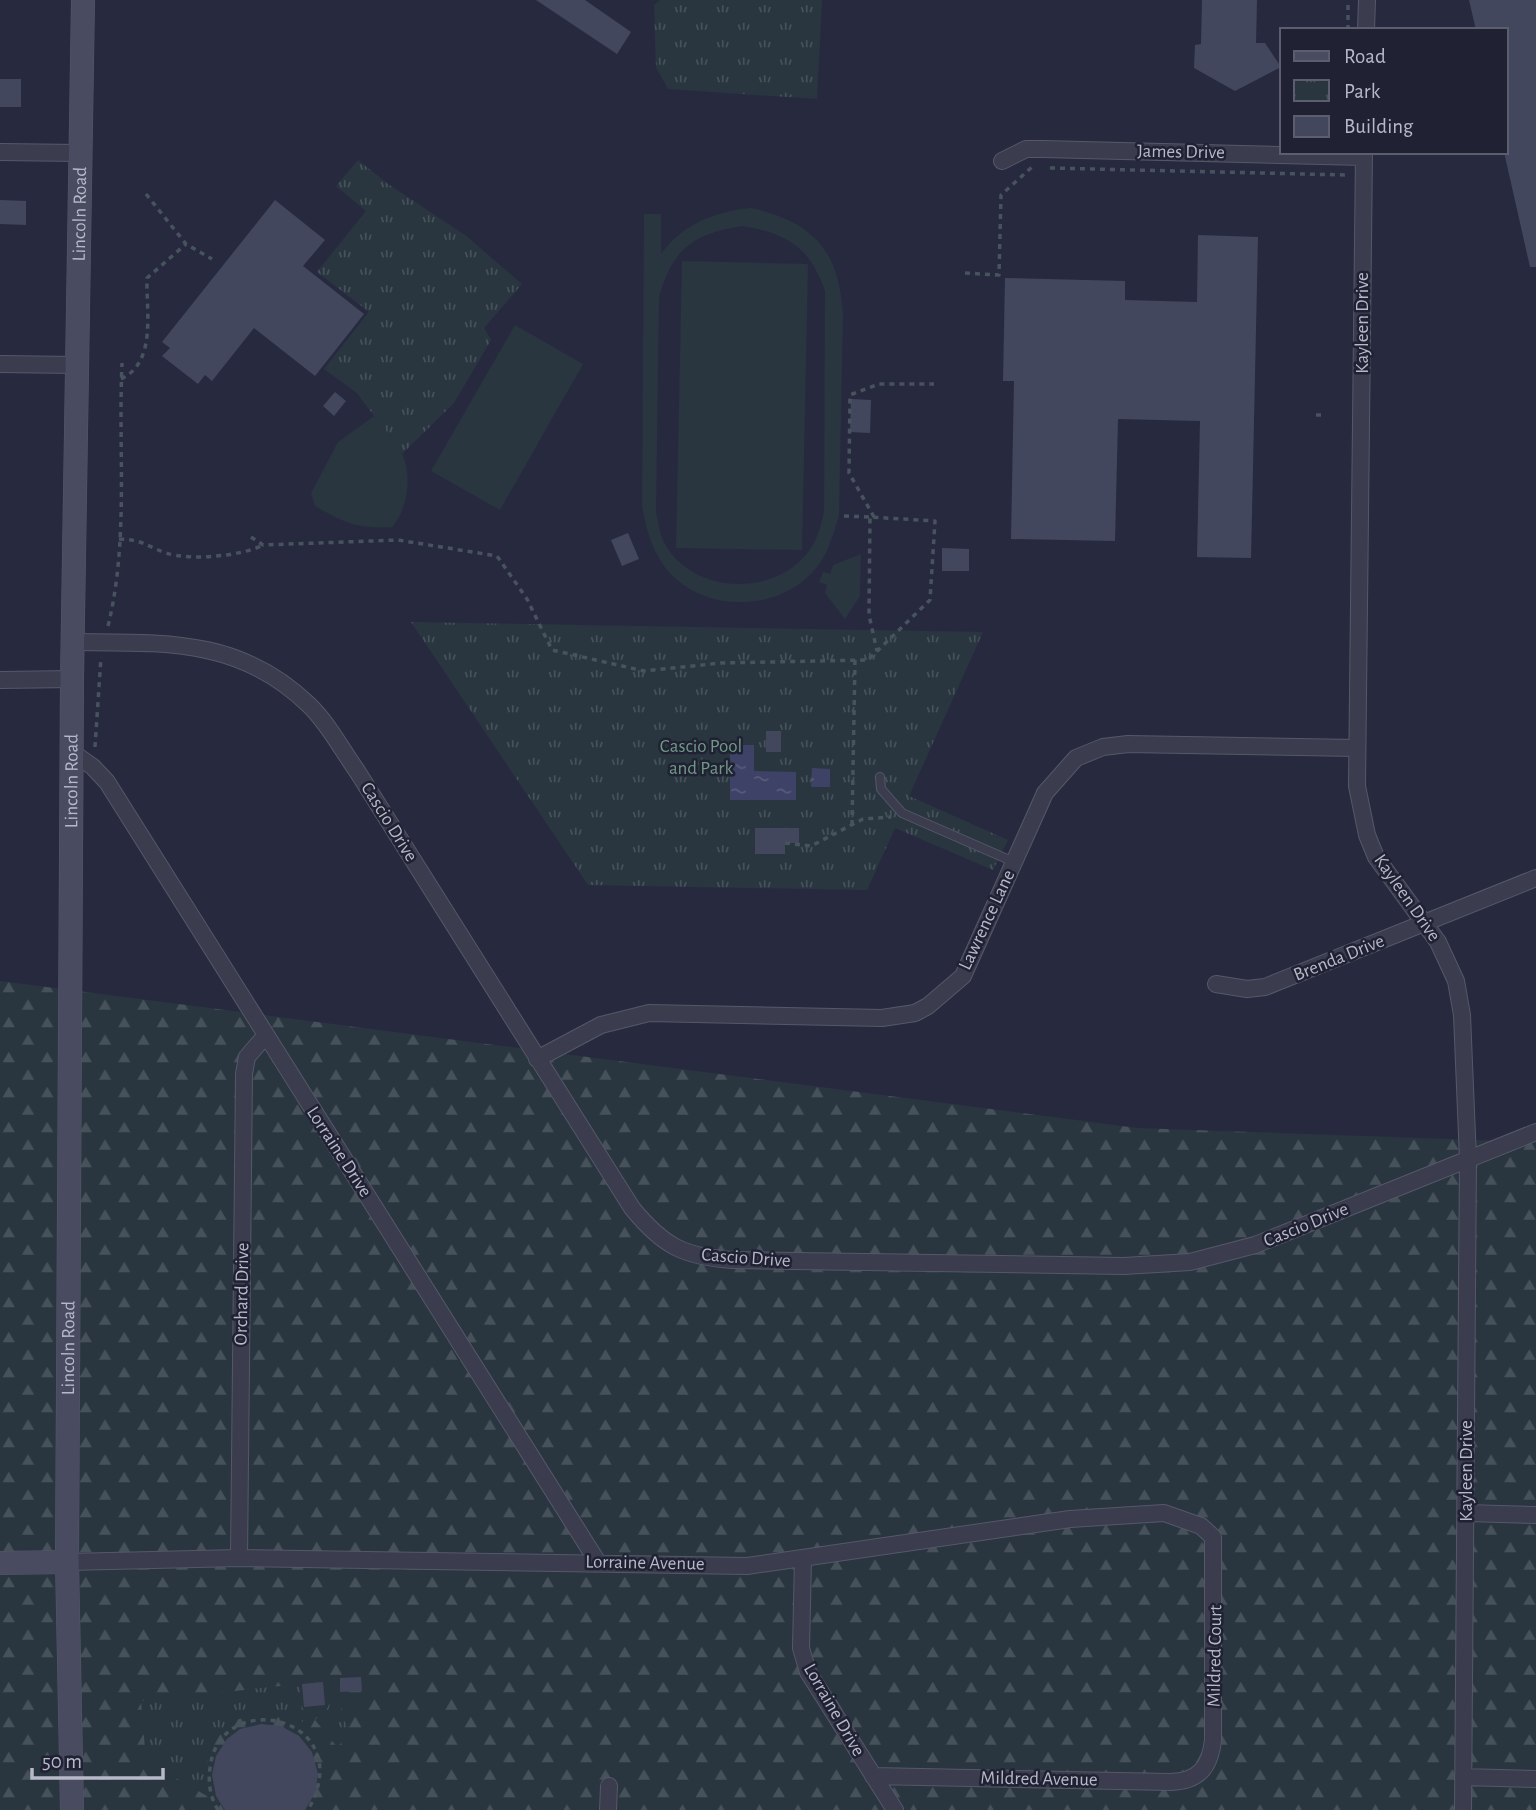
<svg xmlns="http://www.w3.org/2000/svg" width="1536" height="1810" font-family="'Alegreya Sans',sans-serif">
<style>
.forest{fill:url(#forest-firs)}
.park{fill:url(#park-tufts)}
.pitch{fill:#293640;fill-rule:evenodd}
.water{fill:url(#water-ripples)}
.building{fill:#43475e}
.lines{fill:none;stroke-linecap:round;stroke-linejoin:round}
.lane-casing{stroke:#565869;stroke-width:10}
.street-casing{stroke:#565869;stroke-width:18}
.secondary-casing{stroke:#565869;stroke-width:24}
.path{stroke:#47535d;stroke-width:3.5;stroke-dasharray:5 5;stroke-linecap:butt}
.lane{stroke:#3b3d4f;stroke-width:8}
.street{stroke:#3b3d4f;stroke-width:16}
.secondary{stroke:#494b61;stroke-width:23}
.labels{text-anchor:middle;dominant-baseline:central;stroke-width:5;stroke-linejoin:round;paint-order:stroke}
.street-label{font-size:19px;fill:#b7b9c9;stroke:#202234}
.park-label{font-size:19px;fill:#709985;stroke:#202234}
</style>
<defs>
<pattern id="forest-firs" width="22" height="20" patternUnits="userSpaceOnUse" patternTransform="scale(1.75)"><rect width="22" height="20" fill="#293640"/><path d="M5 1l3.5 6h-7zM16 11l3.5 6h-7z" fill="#46515a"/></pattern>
<pattern id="park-tufts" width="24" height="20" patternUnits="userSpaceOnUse" patternTransform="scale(1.75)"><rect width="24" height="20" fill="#293640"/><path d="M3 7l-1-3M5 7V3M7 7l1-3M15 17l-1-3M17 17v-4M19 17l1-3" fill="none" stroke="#46515a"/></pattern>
<pattern id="water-ripples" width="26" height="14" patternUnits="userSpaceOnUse" patternTransform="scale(1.75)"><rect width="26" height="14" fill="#3e4266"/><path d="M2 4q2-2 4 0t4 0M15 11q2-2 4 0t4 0" fill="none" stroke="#585b7b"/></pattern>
</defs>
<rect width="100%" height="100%" fill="#272a3f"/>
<path class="forest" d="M0,981L1137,1128L1536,1142V1810H0Z"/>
<path class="park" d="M661,0H822L817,99L668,89L656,67L654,5Z
M358,160L388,184L465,235L522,284L484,328L491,340L454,403L402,454L357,393L324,369L369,312L317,272L366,211L336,186Z
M411,622L983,632L909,796L1008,840L993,870L895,828L867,890L588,885Z
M299,1684L303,1722C240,1702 197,1725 207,1796L146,1761L141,1701Z
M332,1697L341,1698V1716L352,1733L337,1747L315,1720L327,1709Z"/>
<path class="pitch" d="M751,208C814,222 839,251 843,315L839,515C833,536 827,557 812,573C773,614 698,612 664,566C651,548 646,528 642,506L644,214H661V254C684,223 714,212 751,208ZM742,226C786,233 810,247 825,291L824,512C820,530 815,547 801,560C762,598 686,591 662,538C659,530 658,520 656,512L659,297C673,248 693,234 742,226Z
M682,261L808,264L802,550L676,548Z
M515,325L583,364L500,510L431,471Z
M374,416C383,427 394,439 401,452C413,474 408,509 392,527C357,529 345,523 315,506L311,493L338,442Z
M861,554L860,596L845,619L825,593L827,585L819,582L823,572L830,574L833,565Z"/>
<path class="water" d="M730,745H754V771L796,772V800H730Z
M812,768L830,769V787H811Z"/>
<path class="building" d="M536,0H585L631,32L617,54Z
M1202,0H1257L1256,43H1265L1281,67L1235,91L1194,68L1195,45L1201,44Z
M1469,0H1536V267H1530L1504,152L1506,30H1476Z
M0,79H21V107H0Z
M0,200L26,201V225L0,224Z
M275,200L325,240L303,266L364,314L315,376L254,328L212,381L205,375L198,384L162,356L170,348L162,342Z
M1198,235L1258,237L1251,558L1197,557L1200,421L1118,419L1115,541L1011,539L1014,381H1003L1005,278L1125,281V300L1197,302Z
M335,392L346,401L334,416L323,406Z
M851,399L871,400L870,433L850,432Z
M628,533L639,559L622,566L611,540Z
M942,548L969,549V571H942Z
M766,731H781V752H766Z
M755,828H799V843H785V854H755Z
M361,1677L362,1691L340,1692V1678Z
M323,1682L325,1705L304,1707L302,1684Z
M261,1724L281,1726L299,1736L312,1752L318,1774L315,1793L305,1810H225L216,1796L212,1775L216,1756L227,1739L240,1729Z"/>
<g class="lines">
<defs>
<path id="lane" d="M880,777L881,789L902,813L1014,862"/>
<path id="street" d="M1366,30L1367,0
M0,152L80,153
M1364,152L1357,786L1367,835L1376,857L1438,942L1456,981L1462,1015L1468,1159L1463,1810
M1002,161L1026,149H1043L1364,157
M0,364L76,365
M72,642C163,643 239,637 309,705C328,723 342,750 357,771L632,1208C663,1246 684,1257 733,1260L1124,1266L1190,1262L1255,1245L1536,1132
M0,680L72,679
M72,752L93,767L107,782L597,1561
M1216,984L1247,989L1265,987L1536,878
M537,1059L601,1025L649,1013L882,1018L915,1013L928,1006L963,976L1045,793L1076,758L1103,747L1128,744L1356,748
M1466,1513L1536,1515
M239,1558L244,1074L247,1057L265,1036
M803,1559L801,1648L808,1672L895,1810
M67,1562L239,1558L747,1566L1070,1519L1164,1513L1201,1526L1213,1537V1740C1210,1767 1199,1781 1171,1782L873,1776
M1463,1777L1536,1779
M608,1810L609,1786"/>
<g id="secondary">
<path d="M0,1563L67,1562"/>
<path id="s1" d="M72,1810L67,1562L72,679L83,0"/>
</g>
</defs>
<use href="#lane" class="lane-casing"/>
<use href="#street" class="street-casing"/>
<use href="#secondary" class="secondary-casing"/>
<path class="path" d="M1348,30V0
M1050,168L1346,175
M146,194L186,244L212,259
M965,273L999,275L1001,195L1032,167
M121,379C157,362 146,311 147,278L186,244
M1316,415H1321
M844,516L870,517
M874,517L849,473L850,395L879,384H934
M251,537L263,545L398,540L497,556L527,599L552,650L644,671L721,663L868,660L930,600L935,521L870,517L869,615L877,651
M119,539C144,540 146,546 166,553C190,561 242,556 263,545
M108,626C129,541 118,450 122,363
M95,747L101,657
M852,825L855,660
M785,843L811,846L863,819L891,817
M218,1810C210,1797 208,1783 210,1768C219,1685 361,1716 308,1810"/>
<use href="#lane" class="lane"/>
<use href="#street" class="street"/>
<use href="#secondary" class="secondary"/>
</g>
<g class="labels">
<g class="street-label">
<text transform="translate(1181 152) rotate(1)">James Drive</text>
<text stroke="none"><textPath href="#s1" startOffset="1596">Lincoln Road</textPath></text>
<text transform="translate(1362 323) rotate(-90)">Kayleen Drive</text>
<text stroke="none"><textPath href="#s1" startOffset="1029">Lincoln Road</textPath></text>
<text transform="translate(389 822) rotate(58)">Cascio Drive</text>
<text transform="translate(1407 898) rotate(55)">Kayleen Drive</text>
<text transform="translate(987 920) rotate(-65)">Lawrence Lane</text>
<text transform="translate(1339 958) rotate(-22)">Brenda Drive</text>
<text transform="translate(339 1152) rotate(57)">Lorraine Drive</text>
<text transform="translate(1306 1225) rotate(-22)">Cascio Drive</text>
<text transform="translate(746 1258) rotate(4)">Cascio Drive</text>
<text transform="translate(242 1294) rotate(-89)">Orchard Drive</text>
<text stroke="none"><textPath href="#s1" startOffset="462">Lincoln Road</textPath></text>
<text transform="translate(1466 1471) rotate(-90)">Kayleen Drive</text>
<text transform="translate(645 1563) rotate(1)">Lorraine Avenue</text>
<text transform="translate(1215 1656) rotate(-89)">Mildred Court</text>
<text transform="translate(834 1710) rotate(60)">Lorraine Drive</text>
<text transform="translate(1039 1779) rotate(1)">Mildred Avenue</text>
</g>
<g class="park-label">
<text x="701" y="746">Cascio Pool<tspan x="701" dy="22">and Park</tspan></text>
</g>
</g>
<rect x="1280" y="28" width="228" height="126" fill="#202234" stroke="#5c5e70" stroke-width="2"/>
<rect x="1294" y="51" width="35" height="10" fill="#494b61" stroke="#5c5e70" stroke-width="2"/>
<text x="1344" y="63" font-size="21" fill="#b7b9c9">Road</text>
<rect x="1294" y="80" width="35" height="21" fill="url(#park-tufts)" stroke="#5c5e70" stroke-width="2"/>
<text x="1344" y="98" font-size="21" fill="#b7b9c9">Park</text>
<rect x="1294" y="116" width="35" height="21" fill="#43475e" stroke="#5c5e70" stroke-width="2"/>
<text x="1344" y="133" font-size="21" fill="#b7b9c9">Building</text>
<path d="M32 1768v10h131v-10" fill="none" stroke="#b7b9c9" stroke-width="3.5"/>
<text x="42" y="1768" font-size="21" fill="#b7b9c9" stroke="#202234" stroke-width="5" paint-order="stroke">50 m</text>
</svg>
